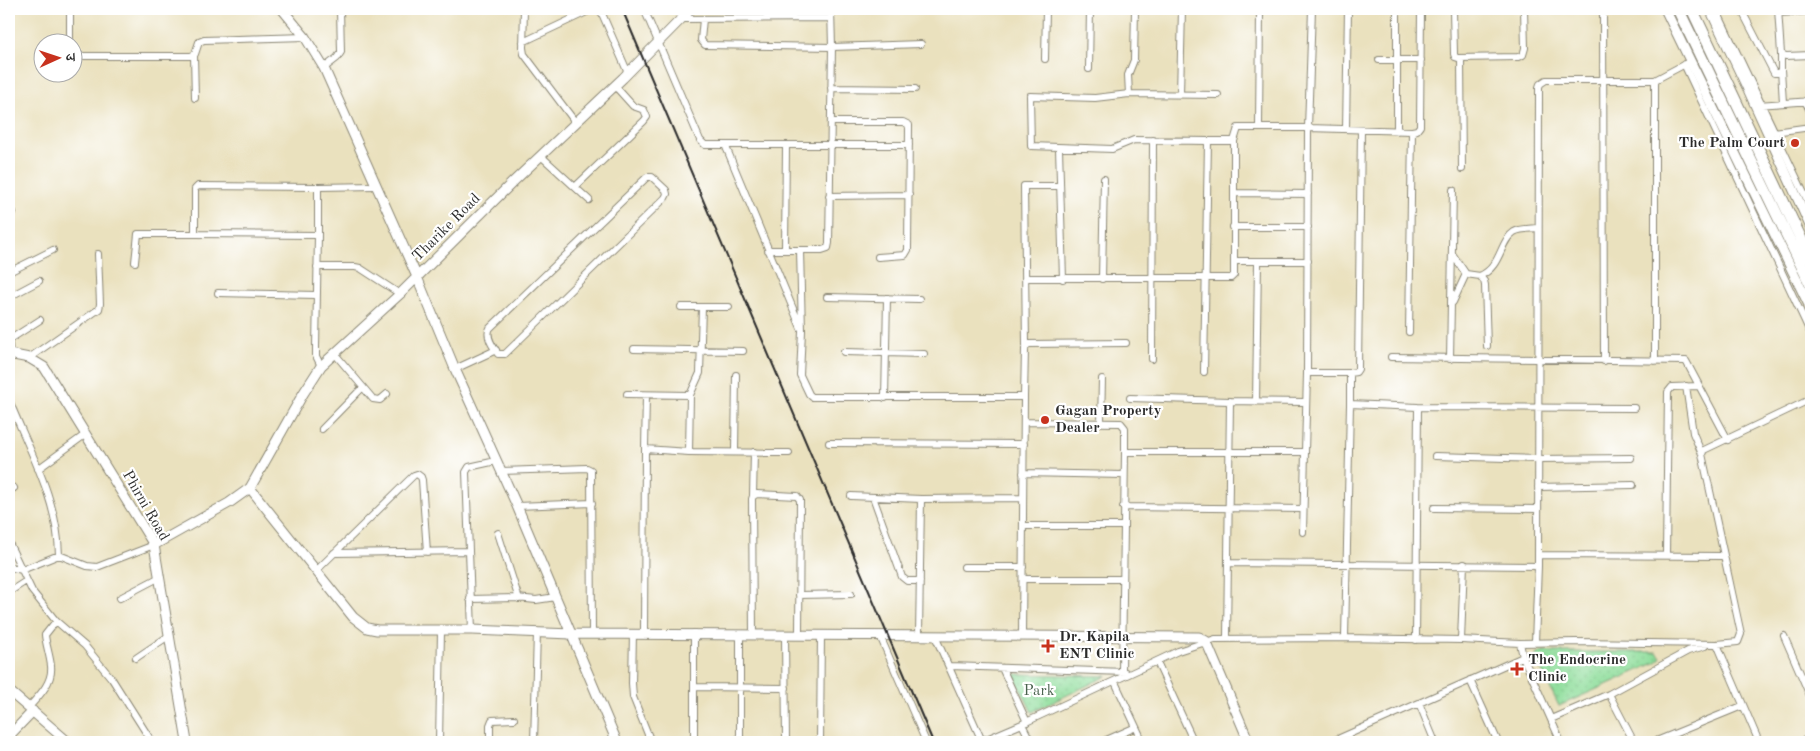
<svg xmlns="http://www.w3.org/2000/svg" width="1820" height="751" font-family="'Old Standard TT','Noto Serif Devanagari',serif">
<style>
.park{fill:url(#park-dots);stroke:#5e8464}
.lines{fill:none;stroke-linecap:round;stroke-linejoin:round}
.street-casing{stroke:#8a8674;stroke-width:8}
.secondary-casing{stroke:#8a8674;stroke-width:11}
.highway-casing{stroke:#8a8674;stroke-width:13}
.street{stroke:#fff;stroke-width:6}
.secondary{stroke:#fff;stroke-width:9}
.highway{stroke:#fff;stroke-width:11}
.rail{stroke:#2b2b2b;stroke-width:2}
.poi-dot{fill:#c8321e;stroke:#fff;stroke-width:2}
.labels{text-anchor:middle;dominant-baseline:central;stroke-width:4.5;stroke-linejoin:round;paint-order:stroke}
.poi-label{font-size:15px;font-weight:bold;fill:#2b2b2b;stroke:#fff;text-anchor:start}
.street-label{font-size:15px;fill:#2b2b2b;stroke:#fff}
.park-label{font-size:15px;fill:#49614d;stroke:#fff}
</style>
<defs>
<pattern id="park-dots" width="8" height="8" patternUnits="userSpaceOnUse" patternTransform="scale(1.25)"><rect width="8" height="8" fill="#90de9c"/><path d="M2 2h.1M6 6h.1" fill="none" stroke="#7cbf87" stroke-width="1.8" stroke-linecap="round"/></pattern>
</defs>
<rect width="100%" height="100%" fill="#fff"/>
<filter id="ink" filterUnits="userSpaceOnUse"><feTurbulence type="fractalNoise" baseFrequency=".02" numOctaves="2"/><feDisplacementMap in="SourceGraphic" scale="10" xChannelSelector="R" yChannelSelector="G"/><feConvolveMatrix kernelMatrix="1 2 1 2 8 2 1 2 1" color-interpolation-filters="sRGB"/></filter>
<filter id="wash" filterUnits="userSpaceOnUse"><feTurbulence type="fractalNoise" baseFrequency=".0096" numOctaves="4" result="noise"/><feDisplacementMap in="SourceGraphic" scale="20" xChannelSelector="R" yChannelSelector="G"/><feGaussianBlur stdDeviation="1.12" result="paint"/><feColorMatrix in="noise" values="0 0 0 0 0 0 0 0 0 0 0 0 0 0 0 0 0 1.4 0 .05"/><feComposite in="paint" operator="in"/></filter>
<g filter="url(#wash)">
<rect width="100%" height="100%" fill="#eae1be"/>
<path class="park" d="M1539,652H1657L1661,657L1657,662L1559,706L1535,657Z
M1013,674L1107,676L1032,712Z"/>
</g>
<g filter="url(#ink)">
<g class="lines">
<defs>
<path id="street" d="M70,9V42
M524,9L523,48L524,54L576,123
M600,9L628,73
M644,9L700,140L705,145H909
M1453,9L1454,54L1455,57L1458,58L1518,57L1523,55L1525,48L1524,9
M1603,9L1604,361
M1716,9L1811,208
M1778,9L1781,54L1786,56L1811,55
M1779,13L1811,11
M1744,15L1774,73H1779L1781,69V55
M681,19L831,18
M703,19L701,40L705,45L832,47L921,44
M523,42L593,9
M72,55L75,56H191L195,54L199,42L204,40L305,37
M194,55L195,98
M1461,58L1462,169
M1045,59L1046,9
M1379,60H1421
M1684,64L1811,334
M324,68L337,58L341,52L340,9
M1089,69L1090,9
M1781,69L1783,103
M1655,80L1687,63
M831,88L915,89
M1129,94L1128,75L1134,60L1135,9
M1180,94L1182,9
M9,101V137
M1805,101L1811,113
M1758,105L1811,101
M831,122H903L909,125L908,250L905,255L878,257
M1259,127L1260,9
M1346,129L1348,9
M1397,131V9
M1412,131L1417,130L1420,126L1421,9
M1774,132L1811,127
M1208,141L1134,140L1112,149L1031,146L1030,96L1095,98L1129,94L1218,95
M726,147L801,328
M1059,148L1063,279
M541,156L589,200
M647,177H652L666,190L667,194L665,198L505,354H498C493,347 485,336 490,328Z
M318,187V235L195,234V189L198,186L318,187L376,186
M575,187L644,121L647,117L644,110L633,106L615,86
M1234,193L1308,194
M829,196L909,195
M9,214L13,212
M1233,227H1308
M318,235L316,348V356L321,366
M768,250H822L828,248L829,243L832,47L831,9
M785,250L786,146
M800,250L802,331L800,375L809,394L812,397H1024L1025,349L1028,344L1126,343
M1453,255L1466,274L1480,276C1502,266 1499,242 1514,232C1521,228 1531,229 1538,228
M1234,261H1308
M135,262L138,234H195
M317,267H355L360,268L400,294
M9,272L53,250
M1480,276L1484,281L1485,285L1487,346
M1025,278H1231L1234,275V141L1238,128H1308L1412,131L1409,332
M1102,279L1104,179
M218,293L316,295
M9,297L39,281
M827,297L919,299
M1453,302L1466,274
M681,307H729
M9,340L40,320
M9,343L10,354
M1026,345L1024,186H1060
M634,349L743,351
M844,352L924,354
M335,354L373,399L380,400L387,394
M1391,357L1686,361L1728,440
M29,358L99,309L100,304L98,254
M1152,359L1153,140
M1450,359L1453,190
M455,369L496,350
M1204,372L1208,141H1234
M1307,373L1308,128L1312,9
M1350,373V404
M1686,386L1693,433L1702,454
M627,394L690,395L689,452
M646,395L645,449L689,452L789,453
M690,395L700,373L702,307
M885,398L887,298
M1130,398L1230,401L1227,638
M9,400C29,450 58,500 59,555
M1230,401L1306,402
M1256,402L1258,261
M1024,422L1121,423L1125,428V452
M1101,422L1102,379
M322,429L363,387
M829,443L1024,444
M735,452L736,375
M1435,456L1538,459L1631,458
M38,469L86,434
M501,471L587,468L591,470L592,633
M1023,473L1124,475
M1538,487L1633,485
M9,491L14,488
M753,496L754,452
M851,496L921,499L1023,498
M873,497L902,577L907,581H920
M517,506L592,503
M1123,507L1303,509
M1434,508L1538,509
M1023,526H1123
M1303,532L1307,373H1350L1356,372L1358,369L1361,130
M498,533L519,599
M9,543L32,591L56,621L85,646L112,679L152,742
M334,553L469,551
M1538,555L1724,556
M1666,555L1668,392L1672,387L1699,386
M1228,563L1538,566
M9,567L22,570L59,555L87,566L97,567L154,545
M964,567H1023
M317,570L414,475L417,474L421,477L422,480L427,552
M1023,579H1123
M9,592L26,581
M799,595L851,594
M120,598L160,577
M470,599L517,598L536,600L556,597
M472,630L466,472L469,467L496,461
M633,633L632,683L633,697L651,742
M644,633L645,449
M753,634L752,499L753,496L757,494L797,496L800,500L799,634
M785,634L786,742
M880,636L926,742
M919,636L921,499
M935,636L982,741
M1022,636L1024,397
M1784,636L1811,698
M1345,638L1350,404L1418,407L1634,408
M1416,640L1418,407
M1461,640L1464,564
M1535,642L1538,566L1539,87L1540,84L1546,80H1655V361
M1520,643L1523,657L1561,742
M1717,644L1759,742
M136,658L170,635
M1157,662L1194,742
M950,666L1125,672
M1002,668L1027,722
M1122,671L1125,452H1305
M1470,680L1498,742
M1115,682L1143,742
M695,687L786,688
M1419,703L1435,742
M28,708C38,697 53,683 51,666C50,656 46,645 45,635L56,621
M1551,719L1609,694
M1022,724L1031,742
M439,742L441,631
M490,742V725L492,720L514,719
M534,742L537,632
M694,742V633
M740,742V634
M820,742L821,634
M982,742V741L1022,724L1178,651L1215,639L1345,638L1461,640L1520,643L1576,642L1717,644L1738,642L1741,634L1702,454L1704,450L1811,399
M1102,742L1136,727
M1331,742L1523,657
M1634,742L1609,694L1688,651L1705,646
M1654,742L1742,706
M1800,742L1811,738"/>
<path id="secondary" d="M282,9L305,37L324,68L417,277L455,369L517,506L617,742
M1665,9L1811,309
M1710,9L1746,85L1811,228
M9,354L29,358L44,367L154,545L187,742
M250,488L303,394L321,366L400,294L514,181L623,78L691,9
M154,545L229,503L250,488L353,617L367,628L377,630H472L572,634L1199,637L1206,641L1249,742
M9,691L68,742
M9,736L33,711"/>
<path id="highway" d="M1678,9L1811,285
M1692,9L1811,260"/>
</defs>
<use href="#street" class="street-casing"/>
<use href="#secondary" class="secondary-casing"/>
<use href="#highway" class="highway-casing"/>
<use href="#street" class="street"/>
<use href="#secondary" class="secondary"/>
<use href="#highway" class="highway"/>
<path class="rail" d="M622,9L933,742"/>
</g>
</g>
<g class="poi-dot">
<circle cx="1795" cy="143" r="5"/>
<circle cx="1045" cy="420" r="5"/>
<path d="M1045.5 638.5h5v5h5v5h-5v5h-5v-5h-5v-5h5z"/>
<path d="M1514.5 661.5h5v5h5v5h-5v5h-5v-5h-5v-5h5z"/>
</g>
<g class="labels">
<g class="poi-label">
<text x="1785" y="143" text-anchor="end">The Palm Court</text>
<text x="1055" y="411">Gagan Property<tspan x="1055" dy="17">Dealer</tspan></text>
<text x="1059" y="637">Dr. Kapila<tspan x="1059" dy="17">ENT Clinic</tspan></text>
<text x="1528" y="660">The Endocrine<tspan x="1528" dy="17">Clinic</tspan></text>
</g>
<g class="street-label">
<text transform="translate(447 228) rotate(-45)">Tharike Road</text>
<text transform="translate(145 506) rotate(60)">Phirni Road</text>
</g>
<g class="park-label">
<text x="1039" y="691">Park</text>
</g>
</g>
<rect width="1820" height="751" fill="none" stroke="#fff" stroke-width="30"/>
<g transform="translate(58 58) rotate(87)"><circle r="24" fill="#ffffff" stroke="#aaaaaa"/>
<path d="M0-4L9 19L0 12L-9 19Z" fill="#c8321e"/>
<text y="-8" font-size="14" font-weight="bold" text-anchor="middle" fill="#2b2b2b">उ</text>
</g>
</svg>
